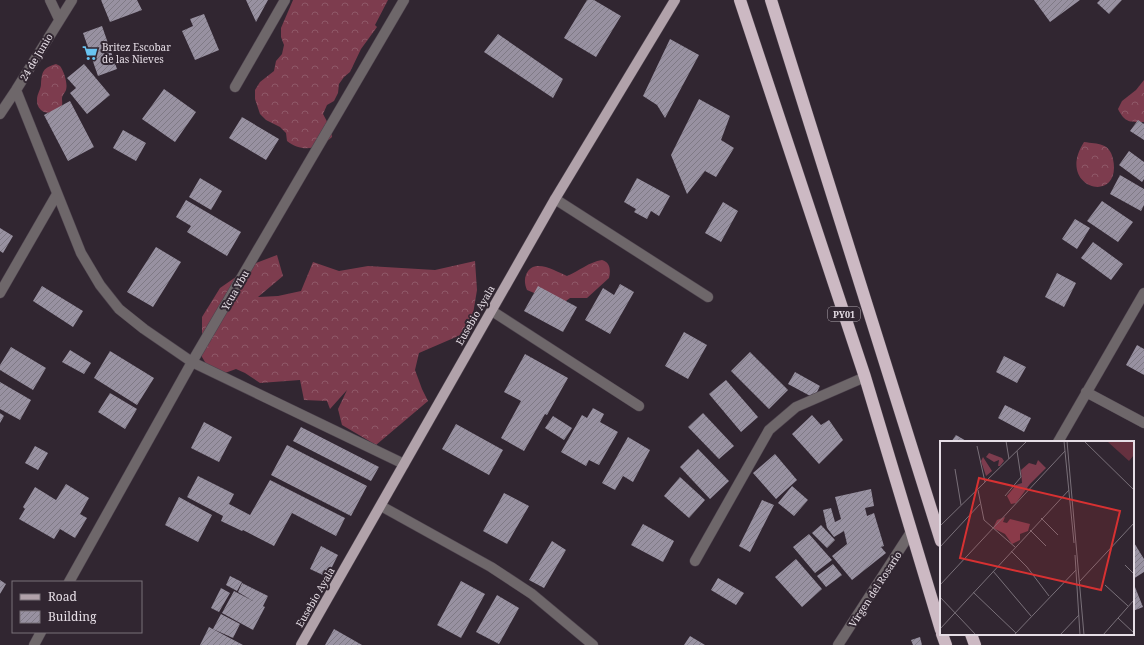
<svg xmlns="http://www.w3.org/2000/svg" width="1144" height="645" font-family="'Noto Serif',serif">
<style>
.forest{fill:url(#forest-crowns)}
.building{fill:url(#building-hatch)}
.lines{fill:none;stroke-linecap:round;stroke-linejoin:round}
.minor-casing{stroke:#4e434e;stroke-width:11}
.major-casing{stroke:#4e434e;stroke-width:11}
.highway-casing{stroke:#4e434e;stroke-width:13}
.minor{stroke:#6e676a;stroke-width:10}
.major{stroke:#b1a2aa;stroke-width:10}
.highway{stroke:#ccb9c3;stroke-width:12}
.labels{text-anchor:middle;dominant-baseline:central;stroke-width:4;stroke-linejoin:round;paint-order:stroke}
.shield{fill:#312631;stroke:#b0a7b0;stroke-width:1}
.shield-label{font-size:9px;font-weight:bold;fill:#e6dee6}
.poi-label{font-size:10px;fill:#e6dee6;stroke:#312631;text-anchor:start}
.street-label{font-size:10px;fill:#e6dee6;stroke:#312631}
.inset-road{fill:none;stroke:#797079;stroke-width:1}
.view{fill:#d73132;fill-opacity:0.15;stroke:#d73132;stroke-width:2}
.inset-edge{fill:none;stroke:#e6dee6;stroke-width:2}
</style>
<defs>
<pattern id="forest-crowns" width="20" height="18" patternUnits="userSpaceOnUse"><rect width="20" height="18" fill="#7d3c4e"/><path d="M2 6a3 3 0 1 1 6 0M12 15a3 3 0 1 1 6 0" fill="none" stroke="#8f5868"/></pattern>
<pattern id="building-hatch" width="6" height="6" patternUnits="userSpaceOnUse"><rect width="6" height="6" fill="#9891a1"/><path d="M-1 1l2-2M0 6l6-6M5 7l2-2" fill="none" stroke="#7f7a85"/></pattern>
</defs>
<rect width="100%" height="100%" fill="#312631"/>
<path class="forest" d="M293,0H388L375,25L377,27L361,49L350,72L344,77L339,84L338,93L334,101L327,105L323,114L331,129L332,137C319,149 302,153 287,141L286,133L280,127L266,120L260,114L255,99V90L260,82L274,71L276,61L282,54L284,45L281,37V28Z
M56,64L60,66C64,71 68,84 66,90C65,93 62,95 62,99C62,102 63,104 61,107C52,117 36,114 37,99C37,94 41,89 41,84C42,71 43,68 56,64Z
M1144,80V122C1130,122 1125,123 1118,109L1122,101L1136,90Z
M1084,142C1098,144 1110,143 1113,159C1123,206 1054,189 1084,142Z
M277,255L283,276L258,297L278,296L301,291L313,262L339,271L368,266L435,270L475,261L477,290L472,320L463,334L419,353L415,370L422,389L428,401L376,445L342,425L338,409L347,390L330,409L327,401L304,400L300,380L260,383L245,373L236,369L214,377L202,357V317L220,288L256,263Z
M602,260C610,262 611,270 609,278L587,298H570L566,301L558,303L527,290C525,285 524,280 526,275C533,257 555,271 567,276C579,271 589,262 602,260Z"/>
<path class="building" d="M101,0H137L142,10L110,22Z
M246,0H268L256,22Z
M587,0H594L621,16L596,57L564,38Z
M1034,0H1080L1050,22Z
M1100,0H1122L1109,14L1097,3Z
M204,14L219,50L195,60L182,31L193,26L190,19Z
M102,26L117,69L98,76L83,33Z
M498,34L563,79L553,98L484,52Z
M670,39L699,55L665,118L657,105L643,96Z
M84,64L110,95L87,114L70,93L76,88L67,78Z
M164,89L196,112L175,142L142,119Z
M699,99L730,116L721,140L734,148L716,177L705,171L687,194L671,155Z
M70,101L94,147L68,161L44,115Z
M242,117L279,139L266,160L229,138Z
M1138,120L1144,124V140L1130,131Z
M123,130L146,143L136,161L113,148Z
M1129,151L1144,162V179L1142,182L1119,165Z
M1120,175L1144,189V205L1141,211L1110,194Z
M200,178L222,191L211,210L189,197Z
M637,178L670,196L659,216L651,211L647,219L634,212L636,209L624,202Z
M186,200L241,232L227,256L187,232L191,226L176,217Z
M1102,201L1133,222L1118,242L1087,221Z
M723,202L738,211L721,242L705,233Z
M1075,219L1090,228L1077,249L1062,239Z
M0,228L13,236L3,253L0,251Z
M1093,242L1123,264L1111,280L1081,258Z
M156,247L181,262L153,307L127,292Z
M1057,273L1076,283L1064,307L1045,297Z
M620,284L634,292L610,334L585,320L603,288L614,295Z
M42,286L83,311L73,327L33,301Z
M538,286L577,307L563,332L524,311Z
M684,332L707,345L688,379L665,366Z
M1137,345L1144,349V375L1126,365Z
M11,347L46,368L33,390L0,370V365Z
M70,350L91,363L84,374L62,362Z
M110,351L154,378L137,405L94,378Z
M750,352L788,390L769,409L731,371Z
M525,354L568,378L547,415L545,414L524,451L501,438L521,401L504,392Z
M1004,356L1026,367L1017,383L996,372Z
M795,372L820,386L814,398L788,384Z
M726,380L758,417L741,432L709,394Z
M0,382L31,400L20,420L0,409Z
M110,393L137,409L125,429L98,412Z
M1005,405L1031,418L1024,432L998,418Z
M593,408L604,414L600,422L618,432L599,465L589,460L586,466L561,452L582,415L587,418Z
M0,413L4,416L0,423Z
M703,413L734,446L719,459L688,427Z
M812,415L821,425L829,420L843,440L819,464L792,434Z
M553,416L572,428L564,440L545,428Z
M204,422L232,437L219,462L191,448Z
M456,424L503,450L489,475L442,449Z
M301,427L379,467L371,481L293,441Z
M956,435L968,442H951Z
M628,437L650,450L633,482L623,476L615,490L602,483Z
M287,445L367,486L351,516L271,475Z
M35,446L48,453L38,470L25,463Z
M698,449L729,481L710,499L680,467Z
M775,454L797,480L776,499L753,473Z
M198,476L234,494L229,504L250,515L270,480L345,518L336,536L292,513L274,546L243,530L242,531L221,521L223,516L187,497Z
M680,477L705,500L689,518L664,496Z
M66,484L89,498L80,514L87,518L75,538L60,529L54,539L19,519L25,509L23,507L35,487L56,500Z
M792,486L808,500L794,516L778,503Z
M871,489L874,506L865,508L867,516L874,513L884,546L881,547L886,553L852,580L832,556L847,544L844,531L834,537L827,528L823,510L831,508L835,522L841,519L835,497Z
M504,493L529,506L507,544L483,531Z
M179,497L212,515L198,542L165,525Z
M762,500L774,505L750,552L739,546Z
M643,524L674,541L663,562L631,545Z
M821,525L835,540L827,548L812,533Z
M809,534L832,560L815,573L793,547Z
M552,541L566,550L544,588L529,580Z
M1133,541L1144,559V572L1133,579Z
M321,546L338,555L327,577L310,569Z
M796,559L822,589L802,607L775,577Z
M833,564L842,575L826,587L817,576Z
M230,576L242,582L237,591L226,585Z
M718,578L744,593L736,605L711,590Z
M0,580L6,584L0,594Z
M461,581L485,594L461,638L437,625Z
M1133,582L1143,607L1133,611Z
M242,583L268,596L263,606L265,607L253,630L222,613L234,591L253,601L238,592Z
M221,588L230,593L219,612L211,608Z
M497,595L519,608L499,644L476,632Z
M221,614L240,624L233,638L213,629Z
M209,627L243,645H200Z
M334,629L362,645H325Z
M690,636L705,645H684Z
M920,637L922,645H913L911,640Z"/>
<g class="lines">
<defs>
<path id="minor" d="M50,0L59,19
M235,87L285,0
M16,90L81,253L100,285L119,309L144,329L192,362L404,464
M0,114L16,90L72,0
M555,199L708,297
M0,293L57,194
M492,311L639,406
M1086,392L1144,423
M1058,442L1144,293
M381,506L491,567L532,594L593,645
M695,561L769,430L796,407L865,377
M69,582L192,362L404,0
M34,645L41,632
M838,645L911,532"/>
<path id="major" d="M301,645L555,199L675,0"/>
<path id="highway" d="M740,0L865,377L941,630
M771,0L941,541
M942,634L946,645
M971,634L975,645"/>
</defs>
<use href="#minor" class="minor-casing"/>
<use href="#major" class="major-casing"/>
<use href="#highway" class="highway-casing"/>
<use href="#minor" class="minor"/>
<use href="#major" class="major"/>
<use href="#highway" class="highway"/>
</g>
<defs>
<symbol id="supermarket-bare" viewBox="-9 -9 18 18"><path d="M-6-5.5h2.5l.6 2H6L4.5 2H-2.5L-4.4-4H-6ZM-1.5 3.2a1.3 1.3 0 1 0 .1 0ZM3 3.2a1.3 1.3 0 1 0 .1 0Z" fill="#69c4f1" stroke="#312631" stroke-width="2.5" paint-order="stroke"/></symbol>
</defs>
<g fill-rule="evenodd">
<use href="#supermarket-bare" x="79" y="42" width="22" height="22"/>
</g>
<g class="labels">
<rect class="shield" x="828" y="307" width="32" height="14" rx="3"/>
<g class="shield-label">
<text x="844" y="314">PY01</text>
</g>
<g class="poi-label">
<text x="102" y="47">Britez Escobar<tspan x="102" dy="12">de las Nieves</tspan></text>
</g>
<g class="street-label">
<text transform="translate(36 57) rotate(-59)">24 de Junio</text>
<text transform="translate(235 290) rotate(-60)">Ycua Ybu</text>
<text transform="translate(475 315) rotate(-60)">Eusebio Ayala</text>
<text transform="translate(875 589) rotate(-57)">Virgen del Rosario</text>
<text transform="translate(315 597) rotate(-60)">Eusebio Ayala</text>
</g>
</g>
<g transform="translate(940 441)">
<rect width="194" height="194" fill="#312631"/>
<path d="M49,12L62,17L64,20L60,25H58L59,19L54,21L46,16ZM43,16L52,30L46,35L41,20ZM98,19L106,27L90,43L76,62L71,63L67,55L76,44L82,42L81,29L89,22L96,24ZM65,76L63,81L67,82L70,78L90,83L88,90L80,93V99L72,103L65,93L53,87L57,79Z" fill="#7d3c4e"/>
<path d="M194,0V14L189,20L168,1Z" fill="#65313f"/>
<path class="inset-road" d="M66,0L69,18M124,0L134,102M127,0L144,194M144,0L194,49M37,5L45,41M15,28L21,64M38,49L44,79L75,106M65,55L81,36L77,10M101,77L118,94M0,85L87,0M90,89L106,105M0,106L40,63M71,110L87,126L109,155M135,114L140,194M185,124L194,133M53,130L91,175M140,140L194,82M0,144L125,10M165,144L188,165M33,151L76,192M0,156L36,194M178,177L194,192M0,188L129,49M74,194L136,129M120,194L139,174M163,194L194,159"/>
<path class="view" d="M39,37L180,70L161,149L20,117Z"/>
<rect width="194" height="194" class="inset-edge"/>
</g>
<rect x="12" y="581" width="130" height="52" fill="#312631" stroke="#797079"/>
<rect x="20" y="594" width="20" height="6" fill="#b1a2aa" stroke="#797079"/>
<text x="48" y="601" font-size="12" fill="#e6dee6">Road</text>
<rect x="20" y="611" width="20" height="12" fill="url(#building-hatch)" stroke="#797079"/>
<text x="48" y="621" font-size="12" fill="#e6dee6">Building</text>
</svg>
